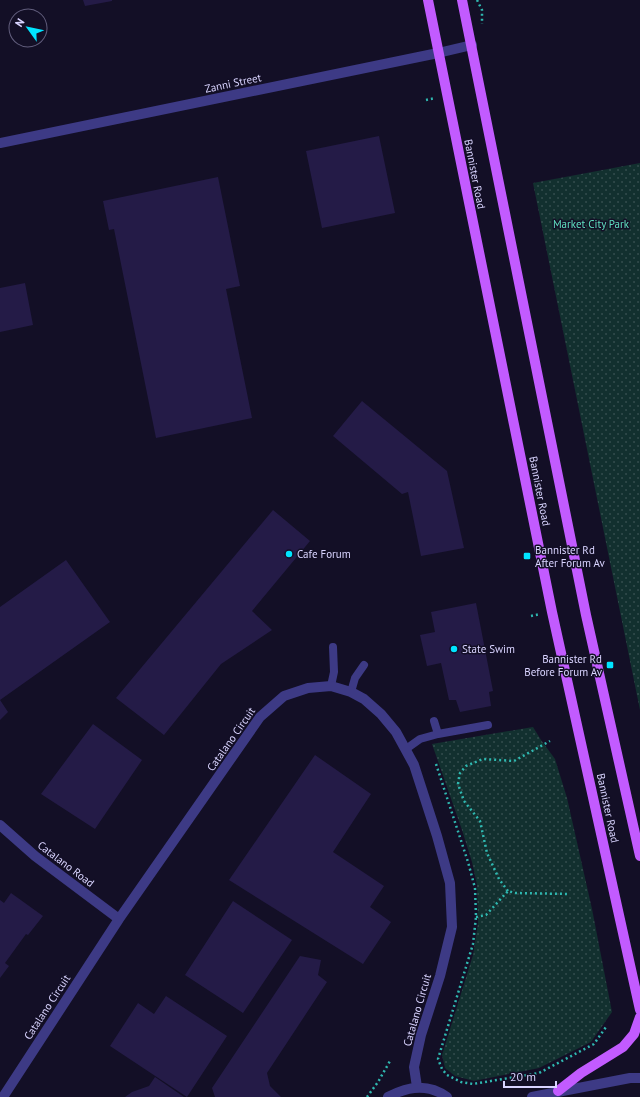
<svg xmlns="http://www.w3.org/2000/svg" width="640" height="1097" font-family="'PT Sans',sans-serif">
<style>
.park{fill:url(#park-dots)}
.building{fill:#241b47}
.lines{fill:none;stroke-linecap:round;stroke-linejoin:round}
.path{stroke:#2fb8b0;stroke-width:2.5;stroke-dasharray:2 3;stroke-linecap:butt}
.lane{stroke:#3d3a85;stroke-width:8}
.street{stroke:#3d3a85;stroke-width:10}
.primary{stroke:#c25bff;stroke-width:10}
.poi-dot{fill:#00e5ff;stroke:#130f26;stroke-width:1.5}
.labels{text-anchor:middle;dominant-baseline:central;stroke-width:3;stroke-linejoin:round;paint-order:stroke}
.street-label{font-size:11px;fill:#d9d4ff;stroke:#130f26}
.park-label{font-size:11px;fill:#5fe0c0;stroke:#130f26}
.poi-label{font-size:11px;fill:#d9d4ff;stroke:#130f26;text-anchor:start}
</style>
<defs>
<pattern id="park-dots" width="8" height="8" patternUnits="userSpaceOnUse"><rect width="8" height="8" fill="#12302f"/><path d="M2 2h.1M6 6h.1" fill="none" stroke="#344d4e" stroke-width="1.8" stroke-linecap="round"/></pattern>
</defs>
<rect width="100%" height="100%" fill="#130f26"/>
<path class="park" d="M640,163V710L533,183Z
M533,727L541,740L555,759L567,798L592,909L612,1012L591,1042L539,1068L474,1081L455,1076L445,1068L442,1055L473,955L478,923L477,885L472,862L462,830L432,744Z"/>
<path class="building" d="M83,0H112V1L85,6Z
M379,136L395,213L322,228L306,151Z
M218,177L240,286L226,289L252,418L156,438L114,229L109,230L103,201Z
M25,283L33,325L0,332V288Z
M362,401L447,471L464,548L421,556L408,492L402,494L333,436Z
M273,510L310,541L252,611L272,630L221,664L164,735L116,698Z
M66,560L110,622L0,700L8,712L0,720V607Z
M476,603L493,691L489,692L491,706L460,712L456,700H449L441,663L427,666L420,635L435,632L431,612Z
M93,724L142,760L95,829L41,794Z
M315,755L371,794L333,852L384,886L370,907L391,922L363,964L229,880Z
M11,893L43,916L28,935L26,934L5,963L9,966L0,978V900L4,903Z
M233,901L292,940L243,1013L185,975Z
M300,956L321,960L318,975L327,982L267,1073L270,1086L281,1097H215L212,1088Z
M166,996L227,1036L187,1097L110,1046L138,1003L154,1014Z
M155,1077L184,1097H125L132,1092L149,1086Z"/>
<g class="lines">
<path class="path" d="M477,0L482,10V24
M426,100L435,98
M531,616L540,614
M436,764L468,862L475,888L476,917L473,944L438,1059L442,1069L447,1075L461,1082L473,1084L539,1073L594,1044L606,1027
M508,891L499,879L487,853L480,821L464,801L458,784L460,773L466,766L483,759L514,761L550,741
M476,917L486,915L508,891L515,893L570,894
M367,1097L378,1082L390,1061"/>
<path class="lane" d="M331,686L334,672L333,647
M351,692L355,678L364,665
M434,721L438,734
M406,749L420,739L438,734L488,725"/>
<path class="street" d="M0,143L438,53L472,45
M0,825L35,856L119,919
M3,1097L119,919L260,717L284,696L308,688L331,686L351,692L364,699L381,714L396,732L414,765L437,836L450,883L452,927L440,976L421,1035L414,1067L417,1087
M388,1097C408,1086 428,1083 447,1097
M532,1097L630,1078H640"/>
<path class="primary" d="M428,0L552,612L640,1010
M462,0L586,615L640,856
M558,1091L581,1073L623,1047L634,1034L640,1017"/>
</g>
<g class="poi-dot">
<circle cx="289" cy="554" r="4"/>
<rect x="523" y="552" width="8" height="8" rx="2"/>
<circle cx="454" cy="649" r="4"/>
<rect x="606" y="661" width="8" height="8" rx="2"/>
</g>
<g class="labels">
<g class="street-label">
<text transform="translate(233 83) rotate(-12)">Zanni Street</text>
<text transform="translate(475 174) rotate(79)">Bannister Road</text>
<text transform="translate(540 491) rotate(79)">Bannister Road</text>
<text transform="translate(231 739) rotate(-55)">Catalano Circuit</text>
<text transform="translate(608 808) rotate(78)">Bannister Road</text>
<text transform="translate(66 864) rotate(37)">Catalano Road</text>
<text transform="translate(47 1007) rotate(-57)">Catalano Circuit</text>
<text transform="translate(417 1010) rotate(-74)">Catalano Circuit</text>
</g>
<g class="park-label">
<text x="591" y="224">Market City Park</text>
</g>
<g class="poi-label">
<text x="535" y="550">Bannister Rd<tspan x="535" dy="13">After Forum Av</tspan></text>
<text x="297" y="554">Cafe Forum</text>
<text x="462" y="649">State Swim</text>
<text x="602" y="659" text-anchor="end">Bannister Rd<tspan x="602" dy="13">Before Forum Av</tspan></text>
</g>
</g>
<g transform="translate(28 28) rotate(303)"><circle r="19" fill="#130f26" stroke="#625e7d"/>
<path d="M0-3L7 15L0 10L-7 15Z" fill="#00e5ff"/>
<text y="-6" font-size="11" font-weight="bold" text-anchor="middle" fill="#d9d4ff">N</text>
</g>
<path d="M504 1081v6h52v-6" fill="none" stroke="#d9d4ff" stroke-width="2"/>
<text x="510" y="1081" font-size="12" fill="#d9d4ff" stroke="#130f26" stroke-width="3" paint-order="stroke">20 m</text>
</svg>
